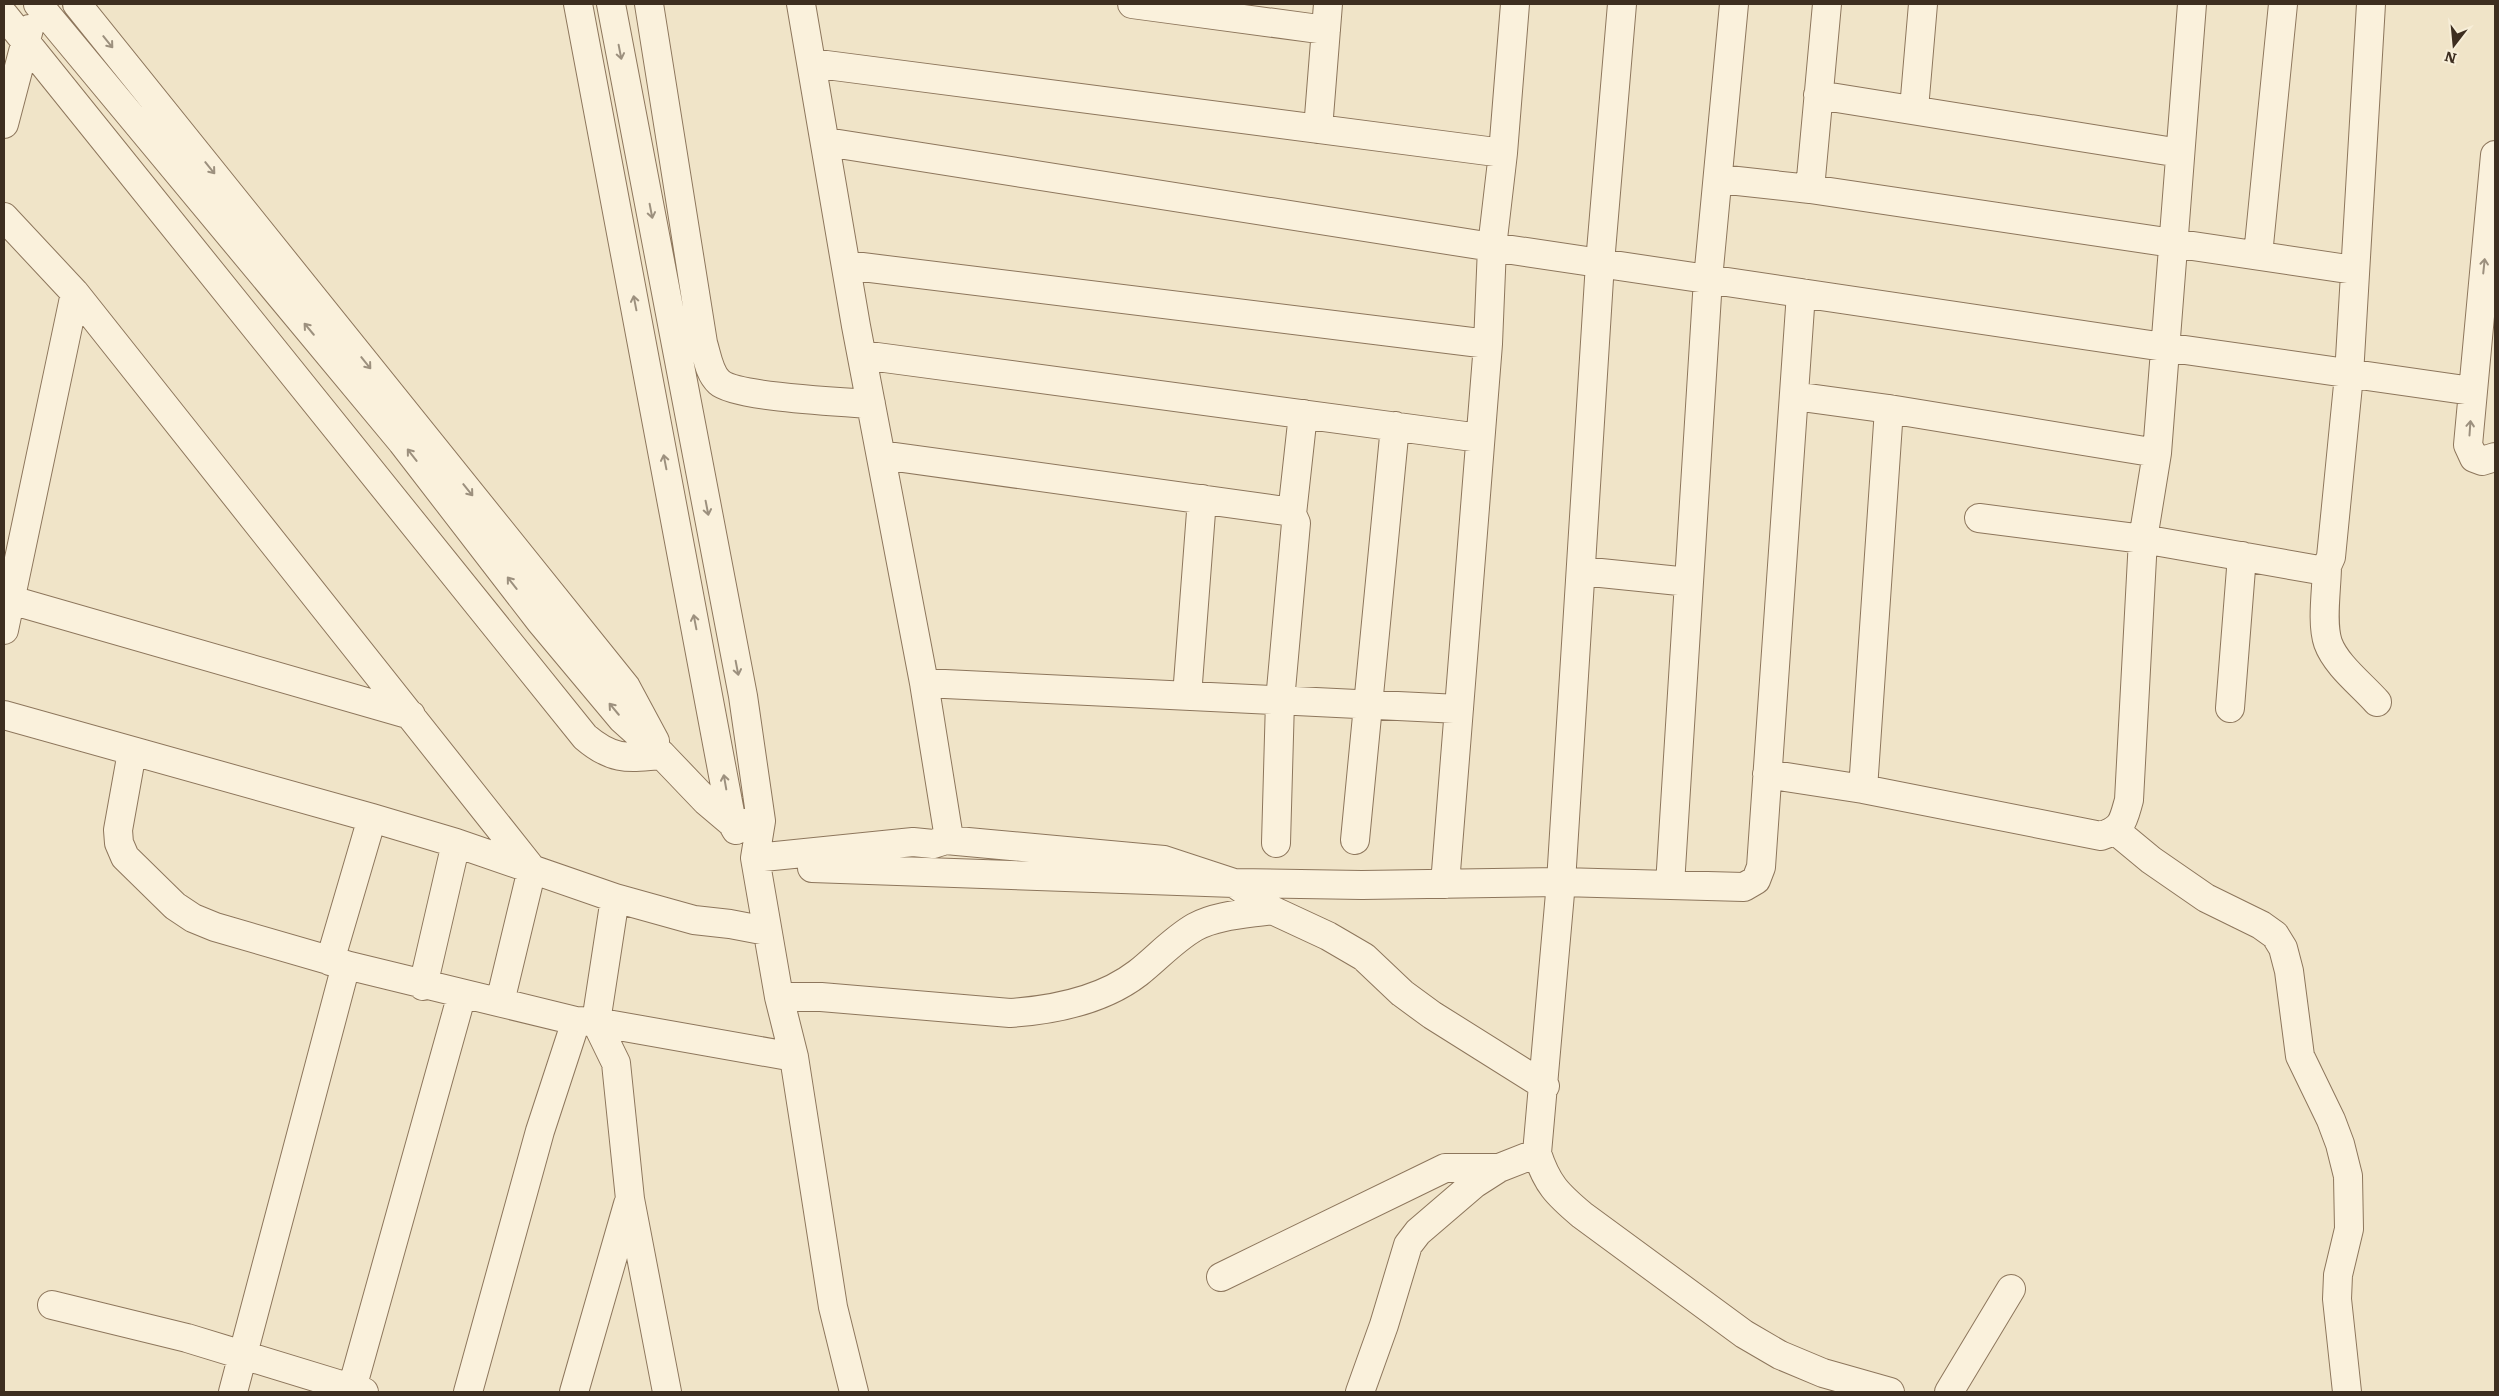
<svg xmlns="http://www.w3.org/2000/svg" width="2499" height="1396" font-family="Literata,serif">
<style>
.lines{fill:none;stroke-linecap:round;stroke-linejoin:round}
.minor-casing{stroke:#8d765c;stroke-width:30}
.minor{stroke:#faf1dc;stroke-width:28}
.oneway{stroke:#9c907e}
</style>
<rect width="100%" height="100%" fill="#f0e4c8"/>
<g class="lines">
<defs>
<path id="minor" d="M38,4L402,442L540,621L622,719L662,755L706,801L732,823L761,821
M77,4L626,687L655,741
M578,4L732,823L736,830
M611,4L743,696L761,821L755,858L779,997L794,1057L833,1307L854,1392
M649,4L703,343C707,356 709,373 719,382C735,397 843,402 871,404
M1132,4L1326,30
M1622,4L1600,263L1561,882L1537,1153C1547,1184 1557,1194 1582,1215L1744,1334L1780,1355L1823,1373L1890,1392
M4,15L585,737C613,761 628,758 662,755
M811,63L1503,153
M1818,95L2180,153
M1914,109L1923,4
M4,124L29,29
M1318,129L1328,4
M826,142L1492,247L2164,347L2472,391
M2495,155L2468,445L2474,458L2482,461L2495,457
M1719,179L1810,189L2354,270
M1810,189L1827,4
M4,217L75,293L532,869L500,1002
M2258,255L2283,4
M846,265L1488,344
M862,355L1480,438
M1794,396L1889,409L2157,453
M881,455L1285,511L1292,514L1296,523L1280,701L1276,843
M1292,514L1303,414
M1979,518L2143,539L2319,570L2327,566L2331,557L2349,375L2371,4
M2327,566C2327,587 2321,623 2328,643C2336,665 2361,684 2377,702
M1581,571L1689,582
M11,600L411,715
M4,630L75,293
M924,683L1459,709
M1187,696L1202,499
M2230,708L2242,556
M4,715L372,818L456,843L615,898L694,920L730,924L767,931
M132,752L118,830L119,843L125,857L175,906L193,918L215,927L346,965
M1767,774L1863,789L2101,836C2123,829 2123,821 2129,800L2143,539L2157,453L2192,4
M1863,789L1889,409
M2116,831L2151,860L2206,898L2261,925L2275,935L2283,948L2289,971L2300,1056L2331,1120L2340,1144L2348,1176L2349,1229L2338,1275L2337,1299L2347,1392
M946,840L1164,860L1234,883L1272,910L1328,936L1364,957L1402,993L1432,1015L1545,1086
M1355,840L1395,426
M755,858L913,842L933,844L946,840L948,832L924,683L856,326L801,4
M812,868L1234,883L1362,885L1561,882L1744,887L1756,880L1761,867L1801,293
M1445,884L1488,344L1492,247L1503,153L1515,4
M1670,885L1708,279L1734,4
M615,898L596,1022L616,1063L630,1199L667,1392
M330,961L372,818
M423,986L456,843
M779,997H821L1010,1013C1054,1010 1103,1000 1138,973C1157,958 1174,939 1195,927C1217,915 1247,914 1272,910
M1221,1277L1445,1168H1499
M52,1305L187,1338L364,1392
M233,1392L346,965L576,1021L596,1022L794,1057
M351,1392L462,994
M468,1392L540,1131L576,1021
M574,1392L628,1204
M1360,1392L1384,1325L1408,1245L1418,1232L1474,1184L1499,1168L1537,1153
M1949,1392L2011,1289"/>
</defs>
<use href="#minor" class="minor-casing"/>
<use href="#minor" class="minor"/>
</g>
<defs><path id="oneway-shaft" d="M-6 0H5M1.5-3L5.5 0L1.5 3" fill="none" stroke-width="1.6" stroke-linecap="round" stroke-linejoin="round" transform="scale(1.25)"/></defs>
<g class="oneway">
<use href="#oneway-shaft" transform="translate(108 42) rotate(51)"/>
<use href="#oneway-shaft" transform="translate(620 52) rotate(79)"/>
<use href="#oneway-shaft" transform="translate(210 168) rotate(51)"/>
<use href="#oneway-shaft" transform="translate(651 211) rotate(79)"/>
<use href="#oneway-shaft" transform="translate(2484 266) rotate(-84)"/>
<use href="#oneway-shaft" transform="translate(635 303) rotate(-101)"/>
<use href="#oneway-shaft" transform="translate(309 329) rotate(-130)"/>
<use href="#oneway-shaft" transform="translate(366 363) rotate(51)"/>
<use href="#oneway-shaft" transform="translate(2470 428) rotate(-86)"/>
<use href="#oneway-shaft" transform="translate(412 455) rotate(-128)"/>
<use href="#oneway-shaft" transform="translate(665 462) rotate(-101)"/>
<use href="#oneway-shaft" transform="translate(468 490) rotate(51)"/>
<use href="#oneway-shaft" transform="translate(707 508) rotate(79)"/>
<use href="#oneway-shaft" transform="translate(512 583) rotate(-128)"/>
<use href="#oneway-shaft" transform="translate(695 622) rotate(-101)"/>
<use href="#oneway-shaft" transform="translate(737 668) rotate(79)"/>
<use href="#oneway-shaft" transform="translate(614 709) rotate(-130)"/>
<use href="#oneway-shaft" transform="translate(725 782) rotate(-100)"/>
</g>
<rect width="2499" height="1396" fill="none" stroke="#3d2e20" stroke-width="10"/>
<g transform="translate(2454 45) rotate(196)" stroke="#f7eed8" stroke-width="4" paint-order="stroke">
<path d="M0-4L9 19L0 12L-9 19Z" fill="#3d2e20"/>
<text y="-8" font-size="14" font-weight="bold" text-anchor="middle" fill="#3d2e20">N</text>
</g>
</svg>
